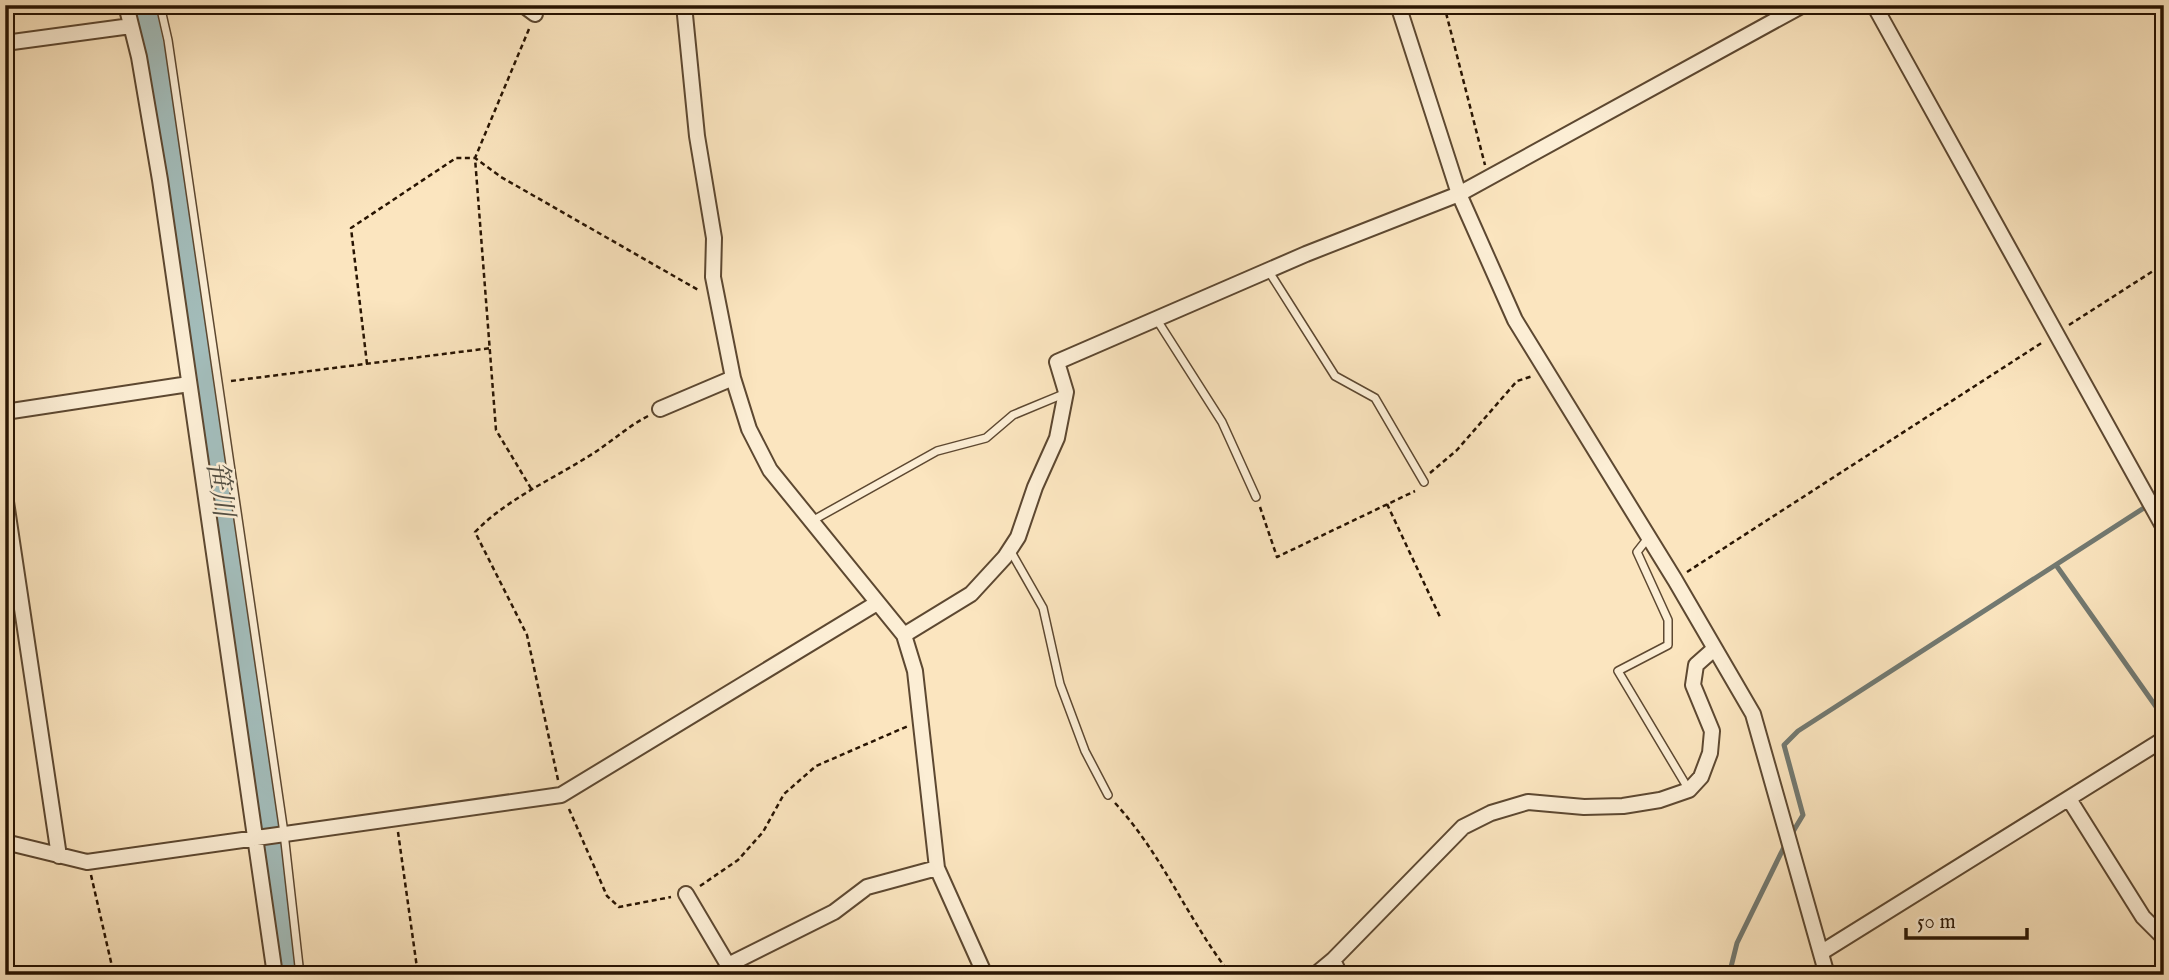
<svg xmlns="http://www.w3.org/2000/svg" width="2169" height="980" font-family="'IM FELL English','Noto Serif JP',serif">
<style>
.lines{fill:none;stroke-linecap:round;stroke-linejoin:round}
.stream{stroke:#727971;stroke-width:5}
.river{stroke:#a3bdbb;stroke-width:30}
.lane-casing{stroke:#5d4831;stroke-width:10}
.street-casing{stroke:#5d4831;stroke-width:18}
.path{stroke:#281402;stroke-width:2.5;stroke-dasharray:5 3.5;stroke-linecap:butt}
.lane{stroke:#fceed5;stroke-width:7}
.street{stroke:#fceed5;stroke-width:14}
.labels{text-anchor:middle;dominant-baseline:central;stroke-width:5;stroke-linejoin:round;paint-order:stroke}
.water-label{font-size:28px;font-style:italic;fill:#534f43;stroke:#fceed5}
</style>
<rect width="100%" height="100%" fill="#fbe5bf"/>
<filter id="stains"><feTurbulence type="fractalNoise" baseFrequency=".00286" numOctaves="4"/><feColorMatrix values="0 0 0 0 .2 0 0 0 0 .09 0 0 0 0 .02 0 0 0 .5 -.17"/></filter>
<radialGradient id="worn" r=".72"><stop offset=".6" stop-color="#630" stop-opacity="0"/><stop offset="1" stop-color="#630" stop-opacity=".3"/></radialGradient>
<g class="lines">
<path class="stream" d="M2056,565L2164,718
M1791,835L1803,815L1784,745L1798,731L2164,495
M1729,975L1737,943L1786,843"/>
<path class="river" d="M140,5L164,117L211,453L290,975"/>
<defs>
<path id="lane" d="M160,5L168,40L284,833L300,975
M1268,270L1335,376L1375,398L1424,482
M1157,320L1222,422L1256,497
M810,522L937,451L986,438L1013,415L1066,393
M1648,538L1637,552L1668,620V645L1618,671L1689,790
M1010,550L1043,608L1060,684L1085,751L1108,795"/>
<path id="street" d="M126,5L139,57L160,180L275,975
M523,5L535,14
M684,5L697,136L714,238L713,277L733,378L749,429L770,470L904,635L915,671L937,868L985,975
M1398,5L1459,194L1515,320L1675,580L1753,714L1827,975
M1874,5L2164,528
M5,43L131,26
M660,409L733,378
M5,412L189,384
M5,495L59,856
M904,635L971,594L1005,557L1018,537L1035,487L1057,438L1066,392L1057,362L1306,254L1459,194L1803,5
M2069,799L2143,917L2164,938
M5,842L87,862L561,795L877,603
M686,894L728,965L725,975
M1822,952L2164,739
M1333,960L1463,827L1491,813L1528,802L1584,807L1623,806L1660,800L1689,790L1701,777L1710,753L1712,731L1693,685L1696,665L1714,649
M728,965L834,912L867,887L937,868
M1315,975L1333,960L1340,975"/>
</defs>
<use href="#lane" class="lane-casing"/>
<use href="#street" class="street-casing"/>
<path class="path" d="M1444,5L1485,165
M529,29L475,158L496,430L532,490
M2069,325L2164,264
M367,364L351,228L456,158H475L501,177L700,291
M231,381L491,348
M1430,473L1457,450L1517,381L1533,376
M1387,504L1440,617
M1260,507L1277,557L1415,491
M1687,572L2043,342
M558,780L527,635L475,532C507,499 551,480 589,456C610,443 627,427 648,416
M1115,803C1162,854 1188,920 1231,975
M569,809L607,896L619,907L671,897
M398,832L418,975
M91,875L114,975
M700,886L738,860L763,832L784,794L816,766L908,726"/>
<use href="#lane" class="lane"/>
<use href="#street" class="street"/>
</g>
<g class="labels">
<g class="water-label">
<text transform="translate(219 489) rotate(82)">笹川</text>
</g>
</g>
<rect width="2169" height="980" fill="none" stroke="#fbe5bf" stroke-width="28"/>
<rect x="7" y="7" width="2155" height="966" fill="none" stroke="#281402" stroke-width="3.5"/>
<rect x="14" y="14" width="2141" height="952" fill="none" stroke="#281402" stroke-width="2"/>
<path d="M1906 928v10h121v-10" fill="none" stroke="#281402" stroke-width="3.5"/>
<text x="1917" y="928" font-size="21" fill="#281402" stroke="#fceed5" stroke-width="5" paint-order="stroke">50 m</text>
<rect width="100%" height="100%" filter="url(#stains)"/>
<rect width="100%" height="100%" fill="url(#worn)"/>
</svg>
